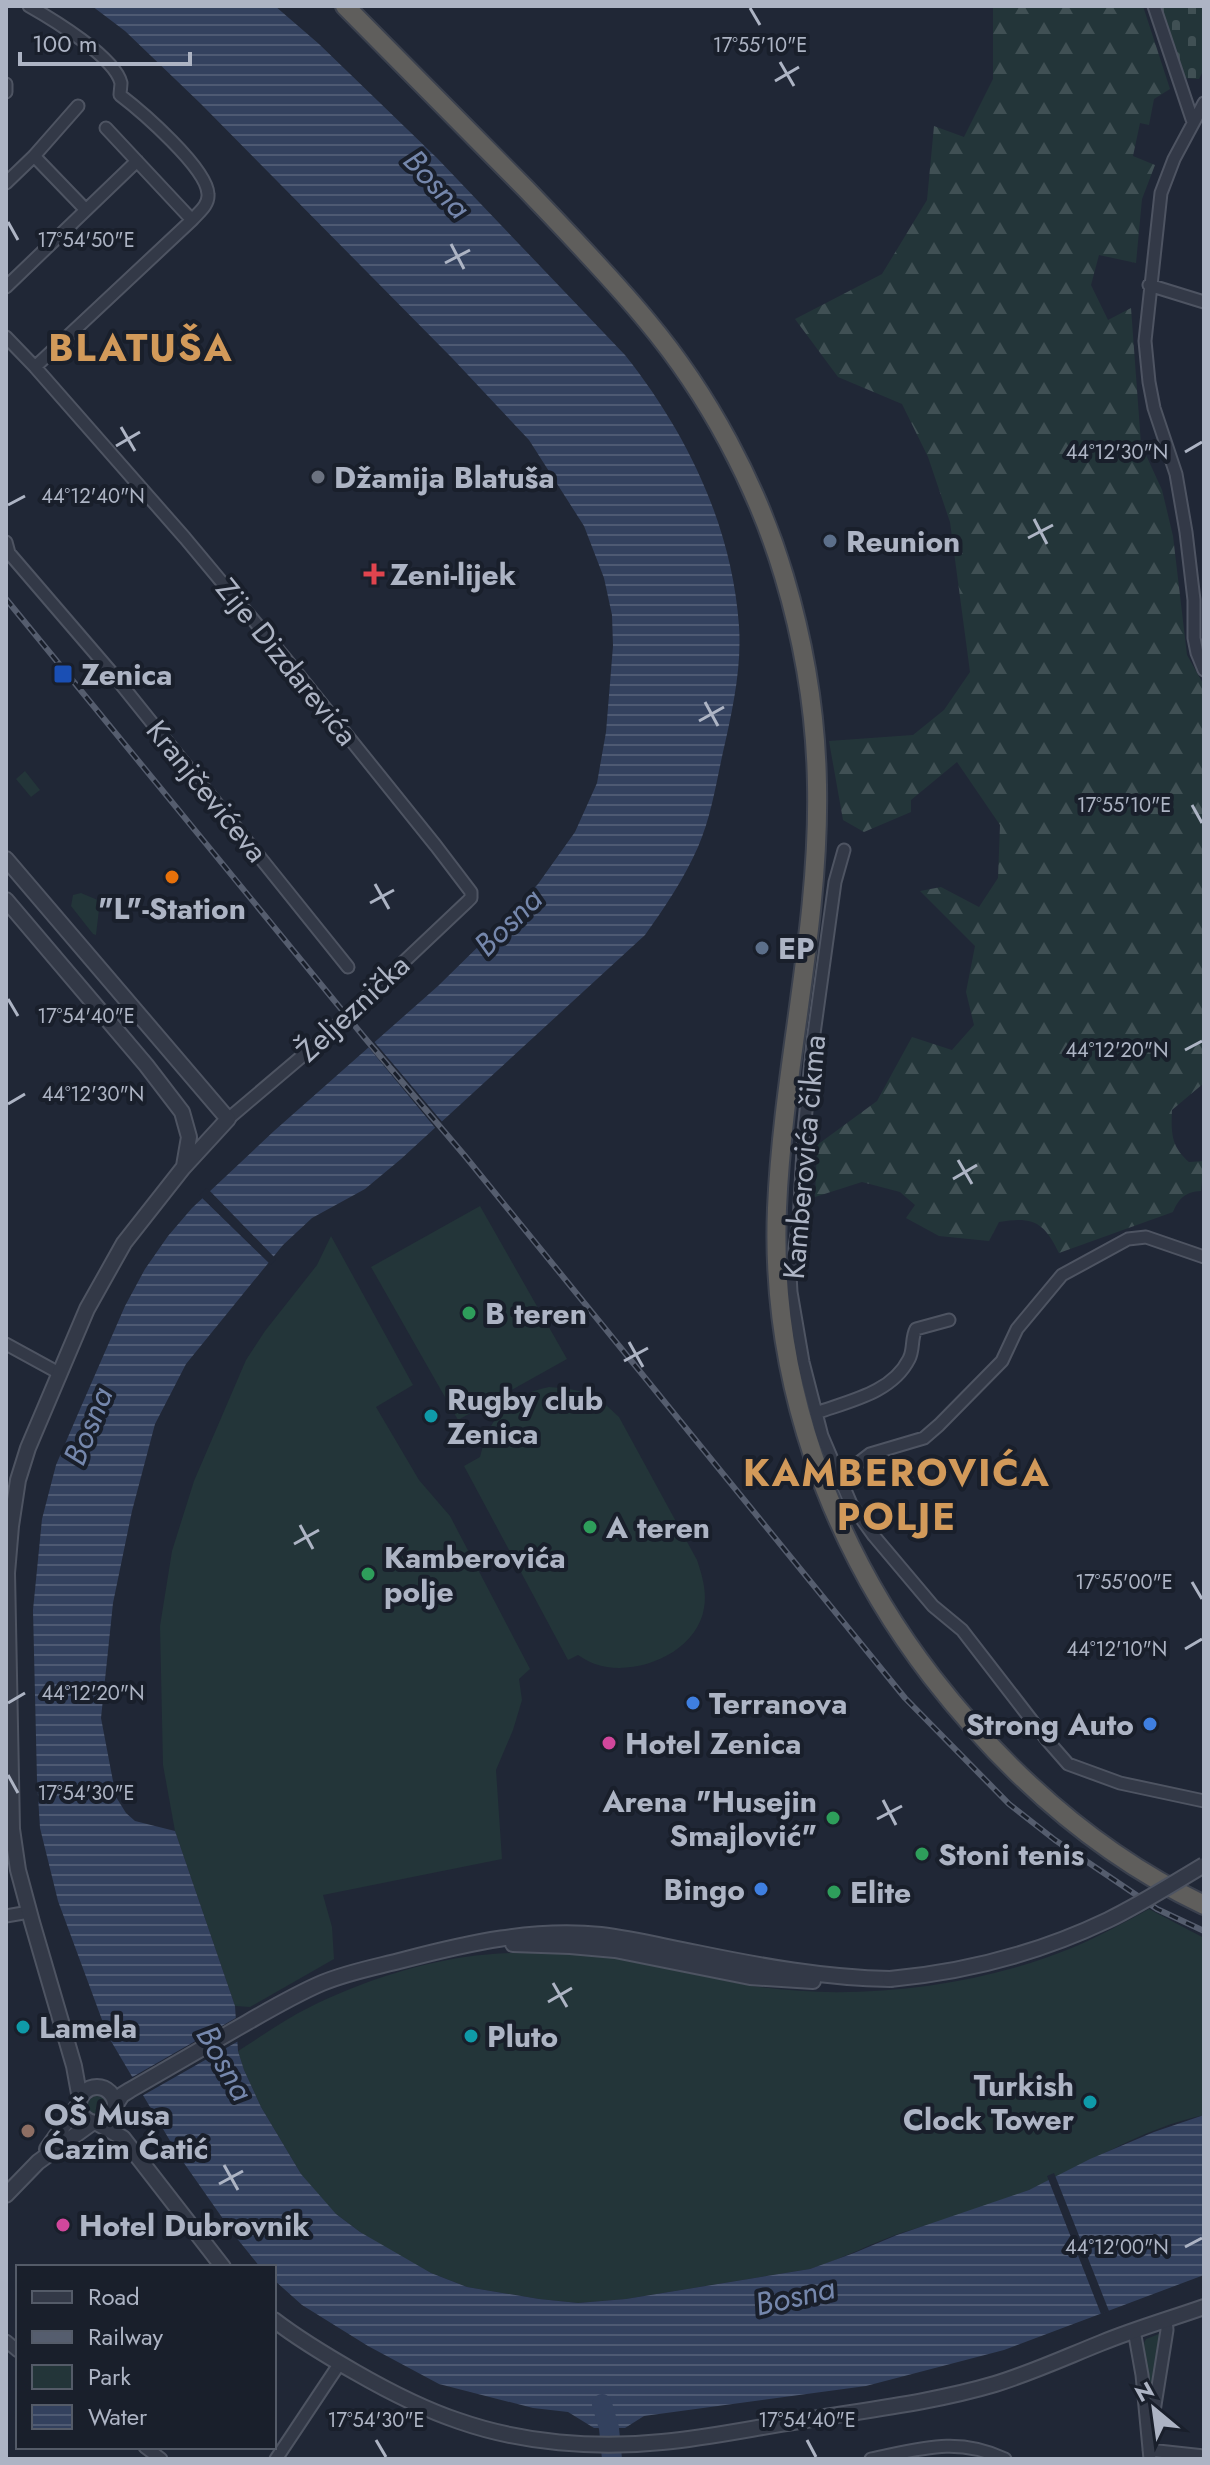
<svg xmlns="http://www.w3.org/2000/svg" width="1210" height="2465" font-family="Jost,sans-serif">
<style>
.green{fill:#233539}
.forest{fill:url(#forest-firs)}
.cemetery{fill:url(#cemetery-stones)}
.water{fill:url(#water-rules)}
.pier{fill:#202736}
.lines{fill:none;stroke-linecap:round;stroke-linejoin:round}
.river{stroke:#33415e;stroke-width:20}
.minor-casing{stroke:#4e5462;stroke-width:15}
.tertiary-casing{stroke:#4e5462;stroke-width:18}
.trunk-casing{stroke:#3b414e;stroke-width:22}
.minor{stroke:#333947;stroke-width:11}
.tertiary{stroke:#333947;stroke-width:14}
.trunk{stroke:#5f5e5c;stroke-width:18}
.rail-casing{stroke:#555d6e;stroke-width:6}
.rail{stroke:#191f2b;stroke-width:3;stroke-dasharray:9;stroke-linecap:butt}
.tertiary-bridge-casing{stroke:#4e5462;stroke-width:18;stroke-linecap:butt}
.tertiary-bridge{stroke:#333947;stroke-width:14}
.ticks{fill:none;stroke:#adb4c4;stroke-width:3}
.worship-dot{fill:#6b7280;stroke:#191f2b;stroke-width:3}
.service-dot{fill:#5c6f8a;stroke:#191f2b;stroke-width:3}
.health-dot{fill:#e0444e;stroke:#191f2b;stroke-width:3}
.transit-dot{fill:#1a4fb4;stroke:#191f2b;stroke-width:3}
.food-dot{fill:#e8710a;stroke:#191f2b;stroke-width:3}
.leisure-dot{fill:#2e9e5b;stroke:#191f2b;stroke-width:3}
.culture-dot{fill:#0f9aa8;stroke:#191f2b;stroke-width:3}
.shop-dot{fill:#3f7fe0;stroke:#191f2b;stroke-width:3}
.hotel-dot{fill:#d1479c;stroke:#191f2b;stroke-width:3}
.education-dot{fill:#8d6e63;stroke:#191f2b;stroke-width:3}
.labels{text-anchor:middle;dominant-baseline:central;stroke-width:8;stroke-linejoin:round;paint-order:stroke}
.poi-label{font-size:30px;font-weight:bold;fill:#adb4c4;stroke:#191f2b;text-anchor:start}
.street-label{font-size:30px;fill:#adb4c4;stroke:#191f2b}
.water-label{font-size:32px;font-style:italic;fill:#7587ac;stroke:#191f2b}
.district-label{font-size:38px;font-weight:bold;letter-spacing:2px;fill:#d29a5a;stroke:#191f2b}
.ticks-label{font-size:20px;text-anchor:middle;fill:#adb4c4;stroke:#191f2b;stroke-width:8;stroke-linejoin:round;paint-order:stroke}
</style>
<defs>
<pattern id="forest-firs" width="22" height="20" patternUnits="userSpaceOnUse" patternTransform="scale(2)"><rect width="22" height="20" fill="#233539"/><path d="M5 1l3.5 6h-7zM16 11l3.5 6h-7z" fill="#405054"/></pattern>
<pattern id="cemetery-stones" width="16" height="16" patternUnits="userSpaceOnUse" patternTransform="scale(2)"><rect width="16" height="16" fill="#233539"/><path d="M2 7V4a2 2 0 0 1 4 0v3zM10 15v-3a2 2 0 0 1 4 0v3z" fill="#405054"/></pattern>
<pattern id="water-rules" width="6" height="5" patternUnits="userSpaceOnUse" patternTransform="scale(2)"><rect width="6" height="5" fill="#33415e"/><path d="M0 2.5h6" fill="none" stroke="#4e5a73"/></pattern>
</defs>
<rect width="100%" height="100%" fill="#202736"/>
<path class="green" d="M25,771L40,790L31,797L16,779Z
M81,893L100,901L96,935L93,934L71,906L73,895Z
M480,1206L567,1359L458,1420L371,1267Z
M331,1236L413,1385L376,1407L419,1480L450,1516L530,1669L519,1679L522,1700L513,1730L496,1770L502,1859L323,1895L332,1927L334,1959L250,2007L235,2006L175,1831L163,1765L160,1626L172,1551L194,1481L246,1360L265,1331L317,1265Z
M549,1387C582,1389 596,1394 619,1417L697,1560C702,1575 707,1591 704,1608C697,1653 635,1678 595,1664C589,1662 583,1658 578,1655L568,1660L464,1466L480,1457C490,1416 507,1396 549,1387Z
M1149,1909L1204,1938V2115C1142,2128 1087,2165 1029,2190C988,2208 944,2219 901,2233C870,2244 842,2259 810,2269L626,2299L578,2303L539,2299L467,2287L431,2273L395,2254L360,2232L336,2214L320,2198L301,2174L261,2107L244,2070L238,2051C262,2036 285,2019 310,2007C358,1983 412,1965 465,1957C524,1948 594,1954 652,1964C682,1969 711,1978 741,1984C845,2003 977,1988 1074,1947C1100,1936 1125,1922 1149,1909Z
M88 2105a9 9 0 1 1 18 0a9 9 0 1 1-18 0Z
M1159,2334L1161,2336L1152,2393L1150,2394L1148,2391L1144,2343L1146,2339Z"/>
<path class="forest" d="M993,6H1143L1170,89L1154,99L1149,125L1140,123L1133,156L1155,165L1142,199L1136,263L1099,255L1091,285L1108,320L1131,308L1141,444L1162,490L1173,536L1187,655L1204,685V1083L1172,1110C1171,1133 1171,1146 1189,1162L1204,1161L1201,1191C1185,1192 1179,1198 1173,1212L1059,1253C1044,1222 1033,1216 999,1222L989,1241L939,1236L906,1218L915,1205L900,1192L862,1182L815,1197L817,1145L877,1101L912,1037L952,1050L974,1025L966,992L975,946L920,891L941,887L979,907L998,878L1000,825L957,762L911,800V812L864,832L843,820L829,741L913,735L944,710L970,672L950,522L928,457L902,404L838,377L795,319L882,274L927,200L934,126L964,137L993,79Z"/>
<path class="cemetery" d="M1161,6H1204V69L1199,79L1183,78Z"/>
<path class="water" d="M92,6H275L319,44L437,158L625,355C687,433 732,526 739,626C742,667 732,713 723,752C716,784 711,817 698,847C684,879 665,907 645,935L401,1159L365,1189L312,1218L283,1245L186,1364L155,1424L132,1511L113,1603L101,1718L116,1797L126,1813L135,1821L175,1831L235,2006L238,2051L244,2070L261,2107L301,2174L336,2214L360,2232L431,2273L467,2287L539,2299L578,2303L626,2299L810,2269L854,2253L897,2235L1029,2190L1090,2159L1154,2132L1204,2115V2275L1004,2350L866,2386L644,2416L625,2428H594L568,2412L533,2408L439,2384L368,2346L302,2305L274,2280V2267H260L235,2236L179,2156L108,2036L58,1901L40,1828L37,1780L33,1610L42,1519L56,1465L77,1416L125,1306L145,1269L168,1236L192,1208L274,1131L438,986L491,934L538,884L575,832L597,783L606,732L613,646L612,615L604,578L584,526L529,440L452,358L201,104L125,31Z"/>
<path class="pier" d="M371,1038L444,1124L437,1130L365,1043Z
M207,1188L276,1259L271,1265L199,1195Z
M241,2015L242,2039L140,2097L129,2079Z
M1054,2173L1109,2311L1101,2314L1047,2176Z"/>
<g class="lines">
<path class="river" d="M602,2404L609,2428L612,2459"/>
<defs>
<path id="minor" d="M29,6C52,19 115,57 121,83C121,85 120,93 120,95C141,111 207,168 208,194C209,205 199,212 192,220L35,367
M1154,6L1193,122
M6,84V92
M1204,103L1174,159L1161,193L1145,341L1149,382L1154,408L1176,474L1186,532L1194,600V638L1197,653L1204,670
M106,128L192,220
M34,156L86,210
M6,183L34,156L78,106
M1149,285L1204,302
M6,287L137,161
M6,337L35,367L185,538L285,658L436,846L471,892V898L467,902L320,1041L228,1119
M6,542L9,553L112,673L348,967
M844,850L835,882L813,1041L804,1131L799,1223L790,1275L791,1292L803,1362L822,1436L851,1504L874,1536L933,1606L962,1630L1047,1740L1068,1764L1120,1783L1204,1801
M6,1344L59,1373
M816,1413C849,1401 892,1393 909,1359C914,1350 911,1338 916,1329L949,1320
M840,1477L870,1454L924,1438L939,1425L1002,1361L1017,1329L1062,1275L1128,1239L1146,1237L1204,1257
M6,1916L29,1912
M1134,2330L1142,2375L1150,2459
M6,2341L18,2351
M1152,2424L1167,2330L1166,2319
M145,2447L161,2459
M1149,2450L1204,2456
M276,2459L340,2363
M871,2459C920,2449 957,2436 1005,2459"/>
<path id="tertiary" d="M6,859L228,1119L183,1168L124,1243L87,1309L28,1448L18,1480L11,1526L7,1573L12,1829L18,1870L32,1922L74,2066L80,2099
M6,900L146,1065L182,1112L189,1137L184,1166
M513,1944L570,1946L615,1950L750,1977L813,1981
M79 2105a18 18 0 1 1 36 0a18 18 0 1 1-36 0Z
M115,2106L122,2095L130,2090C167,2069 204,2047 241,2026C267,2011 294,1995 322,1983C348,1972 376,1967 403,1960C468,1943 534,1928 601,1935C634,1939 665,1947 697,1953C760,1966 825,1978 890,1979
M97,2123L123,2138L223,2267
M47,2149L79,2104
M6,2195L38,2162L92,2123
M274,2320C300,2340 327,2356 355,2372C388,2391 423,2409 459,2421C522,2443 595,2449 662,2442C707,2438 753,2428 799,2421C864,2410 931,2403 995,2384C1031,2373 1066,2357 1101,2343C1135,2329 1170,2319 1204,2307"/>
<path id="trunk" d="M345,6C405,67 466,128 526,189C567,232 609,275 647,321C708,394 757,485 784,576C804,643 816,715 817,785C820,927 783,1067 777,1208C770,1378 829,1543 932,1677C1005,1771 1095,1853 1204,1905"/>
</defs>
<use href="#minor" class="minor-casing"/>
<use href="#tertiary" class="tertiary-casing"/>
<use href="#trunk" class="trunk-casing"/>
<use href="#minor" class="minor"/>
<use href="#tertiary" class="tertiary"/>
<use href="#trunk" class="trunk"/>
<defs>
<path id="rail" d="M6,599L364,1037L465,1156L905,1698L1009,1804L1055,1840L1157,1909L1204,1931"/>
</defs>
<use href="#rail" class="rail-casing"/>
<use href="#rail" class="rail"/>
<defs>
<path id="tertiary-bridge" d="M890,1979C966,1972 1039,1953 1108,1920C1141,1904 1172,1884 1204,1865"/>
</defs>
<use href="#tertiary-bridge" class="tertiary-bridge-casing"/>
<use href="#tertiary-bridge" class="tertiary-bridge"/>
</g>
<path class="ticks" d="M750,8L760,25M780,62L794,86M775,81L799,67M8,222L18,240M451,244L464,269M445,263L470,250M121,427L135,451M116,446L140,432M1185,452L1202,442M8,505L25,496M1034,519L1047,544M1028,538L1053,525M705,702L718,726M699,721L724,707M1192,805L1202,823M375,884L389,909M370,903L394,890M8,999L18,1016M1185,1050L1202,1041M8,1104L25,1094M958,1160L972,1184M953,1179L977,1165M629,1342L643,1367M624,1361L648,1348M300,1525L313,1549M294,1544L319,1530M1192,1582L1202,1599M1185,1649L1202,1639M8,1703L25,1693M8,1775L18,1793M883,1800L896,1825M877,1819L902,1806M553,1983L567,2007M548,2002L572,1988M224,2165L238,2190M219,2184L243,2171M1185,2247L1202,2238M376,2440L386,2457M807,2440L816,2457"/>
<circle class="worship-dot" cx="318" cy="477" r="8"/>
<g class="service-dot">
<circle cx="830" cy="541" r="8"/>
<circle cx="762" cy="948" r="8"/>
</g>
<path class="health-dot" d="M370 562h8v8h8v8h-8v8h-8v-8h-8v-8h8z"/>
<rect class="transit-dot" x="53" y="664" width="20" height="20" rx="4"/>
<circle class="food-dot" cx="172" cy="877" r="8"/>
<g class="leisure-dot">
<circle cx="469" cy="1313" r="8"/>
<circle cx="590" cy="1527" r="8"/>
<circle cx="368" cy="1574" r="8"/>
<circle cx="833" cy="1818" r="8"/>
<circle cx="922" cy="1854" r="8"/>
<circle cx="834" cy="1892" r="8"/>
</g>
<g class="culture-dot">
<circle cx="431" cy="1416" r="8"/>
<circle cx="23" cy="2027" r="8"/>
<circle cx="471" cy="2036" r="8"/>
<circle cx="1090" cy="2102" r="8"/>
</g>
<g class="shop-dot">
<circle cx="693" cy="1703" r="8"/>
<circle cx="1150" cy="1724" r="8"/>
<circle cx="761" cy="1889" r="8"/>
</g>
<g class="hotel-dot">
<circle cx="609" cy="1743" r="8"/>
<circle cx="63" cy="2225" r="8"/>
</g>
<circle class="education-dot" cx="28" cy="2131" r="8"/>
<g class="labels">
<g class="poi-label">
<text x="334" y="477">Džamija Blatuša</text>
<text x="846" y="541">Reunion</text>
<text x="390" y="574">Zeni-lijek</text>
<text x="81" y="674">Zenica</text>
<text x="172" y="908" text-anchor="middle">"L"-Station</text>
<text x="778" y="948">EP</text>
<text x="485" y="1313">B teren</text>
<text x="447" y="1399">Rugby club<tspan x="447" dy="34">Zenica</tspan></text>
<text x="606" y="1527">A teren</text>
<text x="384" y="1557">Kamberovića<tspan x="384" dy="34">polje</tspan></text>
<text x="709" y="1703">Terranova</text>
<text x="1134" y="1724" text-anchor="end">Strong Auto</text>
<text x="625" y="1743">Hotel Zenica</text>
<text x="817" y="1801" text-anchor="end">Arena "Husejin<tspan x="817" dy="34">Smajlović"</tspan></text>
<text x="938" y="1854">Stoni tenis</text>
<text x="745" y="1889" text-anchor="end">Bingo</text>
<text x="850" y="1892">Elite</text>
<text x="39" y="2027">Lamela</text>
<text x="487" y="2036">Pluto</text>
<text x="1074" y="2085" text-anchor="end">Turkish<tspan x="1074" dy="34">Clock Tower</tspan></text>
<text x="44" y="2114">OŠ Musa<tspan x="44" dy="34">Ćazim Ćatić</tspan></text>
<text x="79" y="2225">Hotel Dubrovnik</text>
</g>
<g class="street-label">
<text transform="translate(287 662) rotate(51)">Zije Dizdarevića</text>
<text transform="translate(207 791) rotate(51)">Kranjčevićeva</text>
<text transform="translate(353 1008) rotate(-43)">Željeznička</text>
<text transform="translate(804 1157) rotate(-85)">Kamberovića čikma</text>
</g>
<g class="water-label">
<text transform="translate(437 184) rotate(47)">Bosna</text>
<text transform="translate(508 922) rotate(-45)">Bosna</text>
<text transform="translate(88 1426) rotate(-68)">Bosna</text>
<text transform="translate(225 2063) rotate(60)">Bosna</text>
<text transform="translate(795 2296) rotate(-13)">Bosna</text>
</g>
<g class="district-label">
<text x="141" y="347">BLATUŠA</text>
<text x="897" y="1472">KAMBEROVIĆA<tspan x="897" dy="44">POLJE</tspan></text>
</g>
</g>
<g class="ticks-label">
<text x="760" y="52">17°55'10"E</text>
<text x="86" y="247">17°54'50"E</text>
<text x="1117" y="459">44°12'30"N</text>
<text x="93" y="503">44°12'40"N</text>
<text x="1124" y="812">17°55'10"E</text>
<text x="86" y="1023">17°54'40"E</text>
<text x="1117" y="1057">44°12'20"N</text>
<text x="93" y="1101">44°12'30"N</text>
<text x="1124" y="1589">17°55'00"E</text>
<text x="1117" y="1656">44°12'10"N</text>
<text x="93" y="1700">44°12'20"N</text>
<text x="86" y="1800">17°54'30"E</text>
<text x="1117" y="2254">44°12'00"N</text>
<text x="376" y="2427">17°54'30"E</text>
<text x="807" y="2427">17°54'40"E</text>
</g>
<rect width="1210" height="2465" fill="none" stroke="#adb4c4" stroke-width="16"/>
<rect x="16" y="2265" width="260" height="184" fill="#191f2b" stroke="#545b68" stroke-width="2"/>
<rect x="32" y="2291" width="40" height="12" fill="#333947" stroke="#545b68" stroke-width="2"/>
<text x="88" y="2305" font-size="24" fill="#adb4c4">Road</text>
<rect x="32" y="2331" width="40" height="12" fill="#555d6e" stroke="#545b68" stroke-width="2"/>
<text x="88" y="2345" font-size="24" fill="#adb4c4">Railway</text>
<rect x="32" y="2365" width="40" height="24" fill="#233539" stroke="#545b68" stroke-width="2"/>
<text x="88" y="2385" font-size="24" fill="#adb4c4">Park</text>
<rect x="32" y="2405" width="40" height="24" fill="url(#water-rules)" stroke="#545b68" stroke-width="2"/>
<text x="88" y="2425" font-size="24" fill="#adb4c4">Water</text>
<g transform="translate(1154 2409) rotate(331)" stroke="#191f2b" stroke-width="6" paint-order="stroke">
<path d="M0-6L14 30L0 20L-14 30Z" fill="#adb4c4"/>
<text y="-12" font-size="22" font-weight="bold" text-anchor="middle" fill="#adb4c4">N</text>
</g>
<path d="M20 52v12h170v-12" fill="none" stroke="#adb4c4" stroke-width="4"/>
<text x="32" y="52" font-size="24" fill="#adb4c4" stroke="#191f2b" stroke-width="6" paint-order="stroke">100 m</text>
</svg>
